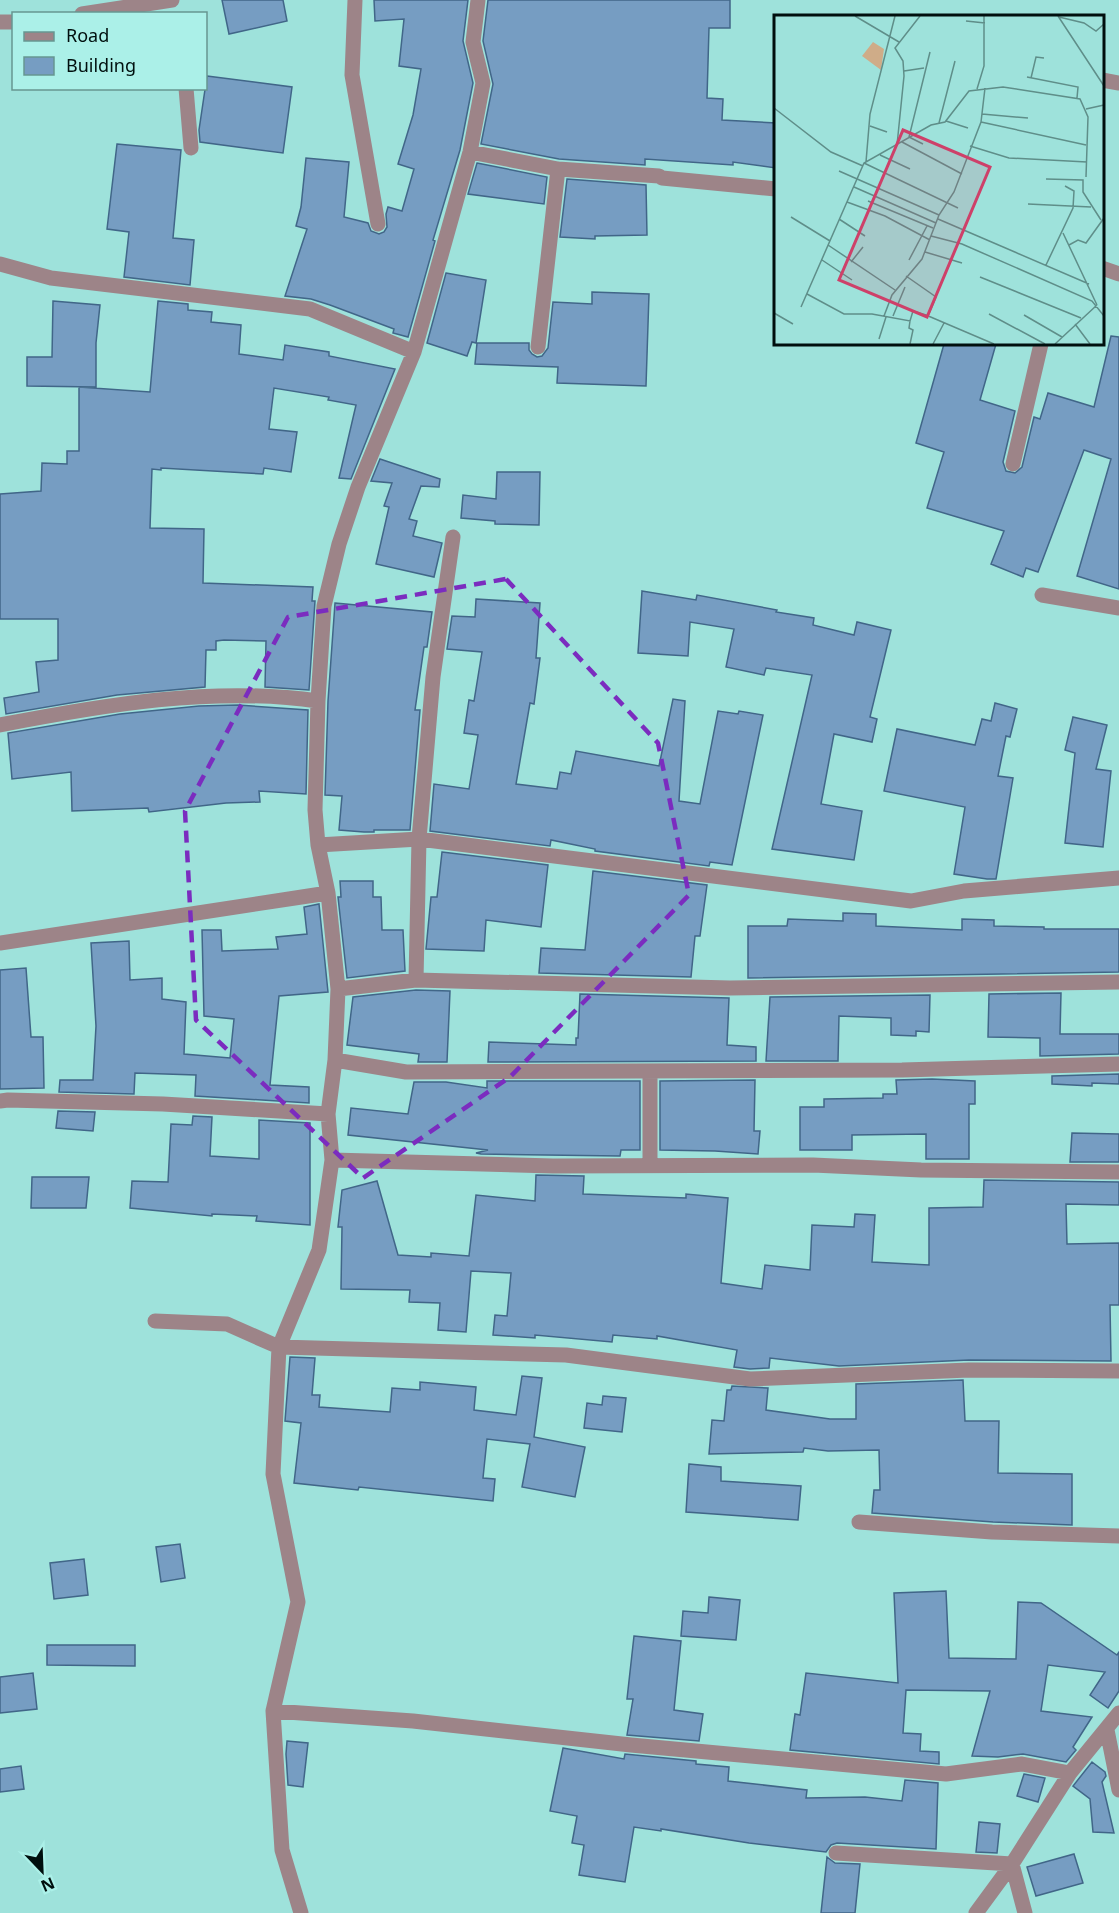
<svg xmlns="http://www.w3.org/2000/svg" width="1119" height="1913" font-family="'Noto Sans',sans-serif">
<style>
.building{fill:#769dc2;stroke:#416688;stroke-width:1.5}
.lines{fill:none;stroke-linecap:round;stroke-linejoin:round}
.minor{stroke:#9d8488;stroke-width:15}
.marked{fill:none;stroke:#7b2cbf;stroke-width:4.5;stroke-dasharray:12 8;stroke-linejoin:round}
.inset-road{fill:none;stroke:#5f8e89;stroke-width:1.5}
.view{fill:#ce4069;fill-opacity:0.15;stroke:#ce4069;stroke-width:3}
.inset-edge{fill:none;stroke:#000f0e;stroke-width:3}
</style>
<rect width="100%" height="100%" fill="#9ee2db"/>
<path class="building" d="M222,0H283L287,21L229,34Z
M374,0H468L463,41L473,83L460,150L433,240L435,241L408,337L393,333L394,329L330,305L311,299L285,296L307,229L296,226L301,207L306,158L349,162L344,217L368,223L371,231L379,234L384,232L387,227L386,214L388,207L402,211L414,169L398,164L413,115L421,69L399,66L404,19L375,21Z
M488,0H730V28H709L707,98L723,99L722,120L776,123V168L733,162V165L645,159V165L559,159L481,144L493,84L483,41Z
M207,76L292,87L283,153L200,142L199,130Z
M117,144L181,150L173,238L194,240L190,285L124,277L129,232L107,229Z
M477,163L547,177L544,204L468,194Z
M567,179L646,185L647,235L595,236V239L560,237Z
M446,273L486,280L476,343L472,342L467,356L427,343Z
M592,292L649,294L646,386L557,383L558,367L475,364L477,343H529V350L532,354L537,357L542,356L548,348L553,302L592,304Z
M53,301L100,305L96,343V387L27,386V357H52Z
M158,301L188,304V310L212,312L211,322L241,325L239,354L283,360L285,345L329,352V356L395,369L351,479L339,478L356,405L328,400L329,397L274,388L269,429L297,432L291,472L264,468L263,474L161,468V470L152,469L150,528L204,529L203,583L313,587L312,601H315L309,690L265,687L266,641L224,640L216,641V650H206L205,687L117,695L6,714L4,698L39,692L36,662L58,660V619H0V494L41,491L42,463L67,464V451H79V387L150,392Z
M1111,336L1119,337V589L1077,576L1111,459L1084,450L1038,572L1026,568L1023,577L991,564L1004,531L927,508L944,452L916,443L944,344H996L980,400L1015,411L1003,462L1006,471L1015,473L1022,467L1034,417L1040,419L1048,393L1094,407Z
M380,459L440,479L439,487L421,486L409,519L417,521L413,536L442,543L434,577L376,564L389,507L384,506L392,483L371,481Z
M497,472H540L539,525L495,524V521L461,518L463,495L496,499Z
M642,591L696,600L697,595L777,610L776,612L814,618L813,625L854,635L857,622L891,630L870,717L877,719L872,742L834,734L821,804L862,811L854,860L772,849L812,675L766,668L764,675L726,667L734,629L690,622L688,656L638,653Z
M476,599L540,603L536,658H540L534,704L530,703L516,784L557,789L560,772L571,774L576,751L659,766L673,699L685,701L679,801L700,804L718,711L738,714L739,711L763,715L732,865L710,862L709,866L595,851V849L551,840L550,846L430,831L434,784L469,789L478,735L464,733L469,700L474,701L482,652L447,649L452,616L475,617Z
M335,603L432,612L427,647H424L415,710H420L410,830H374V832H364L339,830L342,796L325,795L328,701Z
M995,703L1017,709L1010,737L1006,736L998,776L1013,778L996,879H987L954,874L965,807L884,791L897,729L975,745L982,719L991,721Z
M238,705L308,710L306,794L259,791L260,802L226,803L149,812L148,808L72,811L71,772L12,779L8,733L120,714L199,706Z
M1073,717L1107,725L1096,769L1111,771L1103,847L1065,843L1075,753L1065,750Z
M442,852L548,865L541,927L486,920L484,951L426,949L431,897H437Z
M593,871L707,885L700,936H695L691,977L539,973L541,948L585,950Z
M340,881H373V897H381L382,930H403L405,971L347,978L338,897H341Z
M319,904L328,992L279,996L270,1085L309,1087V1103L195,1096L196,1075L135,1073L134,1094L59,1092L60,1080H93L96,1026L91,943L129,941L130,980L162,978V999L186,1002L184,1054L230,1058L234,1019L204,1016L202,930H221L222,951L278,949L276,937L307,934L304,907Z
M843,913L876,914V926L962,930V919L994,920V926L1044,927V929H1119V972L748,978V926H787L788,919L843,921Z
M26,968L31,1037H43L44,1088L0,1089V970Z
M416,990L450,991L447,1062H418L419,1054L347,1045L353,997Z
M1061,993L1060,1034H1119V1054L1040,1056V1038L988,1037L989,994Z
M580,994L729,998L727,1045L756,1047V1061L488,1062L489,1042L576,1045V1038H578Z
M930,995L929,1032L916,1031V1036L891,1035V1018L839,1016L838,1061H766L770,997Z
M1119,1074V1084L1092,1083V1086L1052,1084V1076Z
M932,1079L975,1081V1104H969V1159H926V1134L852,1135V1150H800V1107H824V1099L883,1098V1094H897L896,1080Z
M755,1080L754,1131H760L758,1154L715,1151L660,1150V1081Z
M487,1081H640V1150H621L620,1156L481,1154L476,1153L488,1150L348,1135L351,1108L408,1114L414,1082H446L487,1088Z
M58,1111L95,1112L93,1131L56,1128Z
M193,1116L212,1117L210,1156L259,1159V1120L310,1123V1225L256,1221L257,1216L212,1214V1216L130,1208L132,1181L168,1182L171,1124L192,1125Z
M1072,1133L1119,1134V1162H1070Z
M536,1175L584,1176L583,1194L686,1198V1194L728,1198L721,1283L762,1289L765,1265L810,1270L812,1225L854,1227L855,1214L875,1215L872,1262L929,1265V1208L983,1207L984,1180L1119,1182V1205L1066,1204L1067,1244L1119,1243V1305H1110L1111,1361L969,1360L839,1366L770,1358L769,1368L750,1369L734,1367L737,1350L657,1336V1339L613,1335L612,1342L535,1335V1338L493,1335L495,1315L507,1316L511,1273L471,1271L466,1332L438,1330L440,1303L409,1302L410,1290L341,1289L342,1227H338L342,1190L377,1181L398,1255L431,1257V1253L469,1256L476,1195L535,1201Z
M32,1177H89L86,1208H31Z
M290,1357L315,1358L312,1395H320L319,1407L390,1412L392,1388L420,1390V1382L476,1387L474,1410L516,1415L522,1376L542,1378L534,1437L585,1447L575,1497L522,1487L530,1444L487,1439L483,1478L495,1479L493,1501L359,1487L358,1490L294,1483L301,1423L285,1421Z
M963,1380L965,1421H999L998,1473L1072,1474V1525L993,1522L872,1513L874,1490H880L879,1450L828,1451L804,1448L803,1452L709,1454L712,1420L724,1421L727,1390H731L732,1386L768,1388L766,1410L830,1419H856V1384Z
M603,1396L626,1398L622,1432L584,1428L587,1403L602,1405Z
M689,1464L721,1467V1481L801,1486L798,1520L686,1512Z
M180,1544L185,1578L161,1582L156,1547Z
M84,1559L88,1595L54,1599L50,1563Z
M946,1591L949,1658L1016,1659L1018,1602L1041,1603L1117,1655L1119,1652V1691L1108,1708L1090,1695L1105,1672L1048,1665L1041,1711L1092,1717L1073,1747L1076,1750L1066,1762L1023,1754L998,1757L972,1756L990,1691L906,1690L903,1733L921,1734L920,1751L939,1752V1764L790,1750L795,1714L800,1715L806,1673L898,1683L894,1593Z
M709,1597L740,1600L736,1640L681,1636L683,1611L708,1613Z
M634,1636L681,1641L674,1710L703,1714L699,1741L627,1735L633,1699H627Z
M47,1645H135V1666L47,1665Z
M33,1673L37,1709L0,1713V1677Z
M287,1741L308,1743L303,1787L288,1785L286,1754Z
M563,1748L624,1759L625,1754L696,1761V1764L729,1767L728,1781L807,1790L806,1798L865,1797L902,1801L905,1780L938,1783L936,1849L837,1843L831,1845L826,1852L749,1843L661,1829V1831L634,1827L625,1882L579,1875L584,1845L572,1843L577,1816L550,1811Z
M1092,1762L1105,1772L1106,1776L1102,1782L1114,1833L1093,1832L1090,1799L1073,1786Z
M21,1766L24,1789L0,1792V1769Z
M1024,1774L1045,1778L1038,1802L1017,1796Z
M979,1822L1000,1824L997,1853L976,1852Z
M1074,1854L1083,1883L1036,1896L1027,1867Z
M827,1857L835,1863L860,1864L855,1913H821Z"/>
<g class="lines">
<path class="minor" d="M355,0L352,75L378,224
M82,14L172,0
M0,22H14
M1102,80L1119,83
M186,88L191,148
M470,152L558,169L659,176L662,178L776,189
M0,264L51,278L310,309L414,352
M1102,268L1119,274
M538,347L558,169
M1013,464L1041,344
M1042,595L1119,608
M0,725C103,705 213,686 318,701
M318,845L419,839L911,901L964,891L1119,878
M0,943L328,893
M416,980L419,839L433,677L453,537
M338,989L416,980L730,988L1119,982
M335,1060L406,1072L902,1070L1119,1064
M0,1101L8,1100L163,1104L328,1114
M332,1160L553,1166L813,1165L921,1170L1119,1172
M650,1166V1071
M155,1321L227,1324L279,1347L566,1355L750,1379L969,1370L1119,1371
M859,1522L992,1532L1119,1536
M273,1711L413,1721L631,1745L946,1774L1022,1764L1070,1773
M1107,1730L1119,1790
M836,1853L1012,1864L1025,1913
M301,1913L282,1850L273,1711L298,1602L273,1474L279,1347L319,1250L332,1160L328,1114L335,1060L338,989L328,893L318,845L315,810L318,701L324,606L339,544L358,487L414,352L470,152L483,83L473,42L478,0
M976,1913L1012,1864L1070,1773L1119,1713"/>
</g>
<path class="marked" d="M506,579L658,743L689,895L510,1077L363,1178L196,1020L185,811L288,617Z"/>
<g transform="translate(774 15)">
<rect width="330" height="330" fill="#9ee2db"/>
<path d="M99,27L110,34L107,55L88,41Z" fill="#cfac88"/>
<path class="inset-road" d="M81,1L125,27M284,1L330,71M285,2L310,8L322,16L330,9M192,6L211,8M130,56L150,53M253,62L304,72L303,83M257,63L262,42L270,43M203,74L210,51V1M0,93L57,137L89,151M312,94L330,90M208,99L254,103M172,106L194,113M207,107L312,130M165,108L181,46M96,111L113,117M128,127L188,159M149,129L135,122L156,37M123,130L130,61L129,46L121,33L146,1M196,131L235,143L313,147M106,140L136,154M92,147L96,99L121,1M90,148L184,193M65,156L165,200M272,164L309,165V177L327,205M80,172L162,208M94,186L159,213M73,187L111,201L156,225M254,189L317,192M17,202L56,226M65,204L91,221M164,204L315,269M289,218L323,290M157,221L188,229L318,286L330,301M54,230L121,275M295,230L304,225L312,228L330,203M151,237L188,248M48,245L78,265M135,245L153,211M77,247L89,232M272,250L299,193L300,176L291,171M132,261L162,282L154,301M206,262L307,303M33,279L70,299H98L136,306L139,296L152,300L220,329M27,292L90,148L157,110L171,107L195,76L229,72L306,84L314,102L312,162M0,298L19,309M215,299L271,329M250,300L288,322M110,301L118,280L148,244L165,200L180,177L207,107L211,73M119,301L131,272M301,309L316,329M105,324L112,302M136,329L139,315L135,313L136,306M159,329L170,308M281,329L323,290"/>
<path class="view" d="M129,115L216,152L153,302L65,265Z"/>
<rect width="330" height="330" class="inset-edge"/>
</g>
<rect x="12" y="12" width="195" height="78" fill="#abf0e8" stroke="#679691" stroke-width="1.5"/>
<rect x="24" y="32" width="30" height="9" fill="#9d8488" stroke="#679691" stroke-width="1.5"/>
<text x="66" y="42" font-size="18" fill="#000f0e">Road</text>
<rect x="24" y="57" width="30" height="18" fill="#769dc2" stroke="#679691" stroke-width="1.5"/>
<text x="66" y="72" font-size="18" fill="#000f0e">Building</text>
<g transform="translate(42 1871) rotate(157)" stroke="#abf0e8" stroke-width="4.5" paint-order="stroke">
<path d="M0-4.5L10 22L0 15L-10 22Z" fill="#000f0e"/>
<text y="-9" font-size="16" font-weight="bold" text-anchor="middle" fill="#000f0e">N</text>
</g>
</svg>
